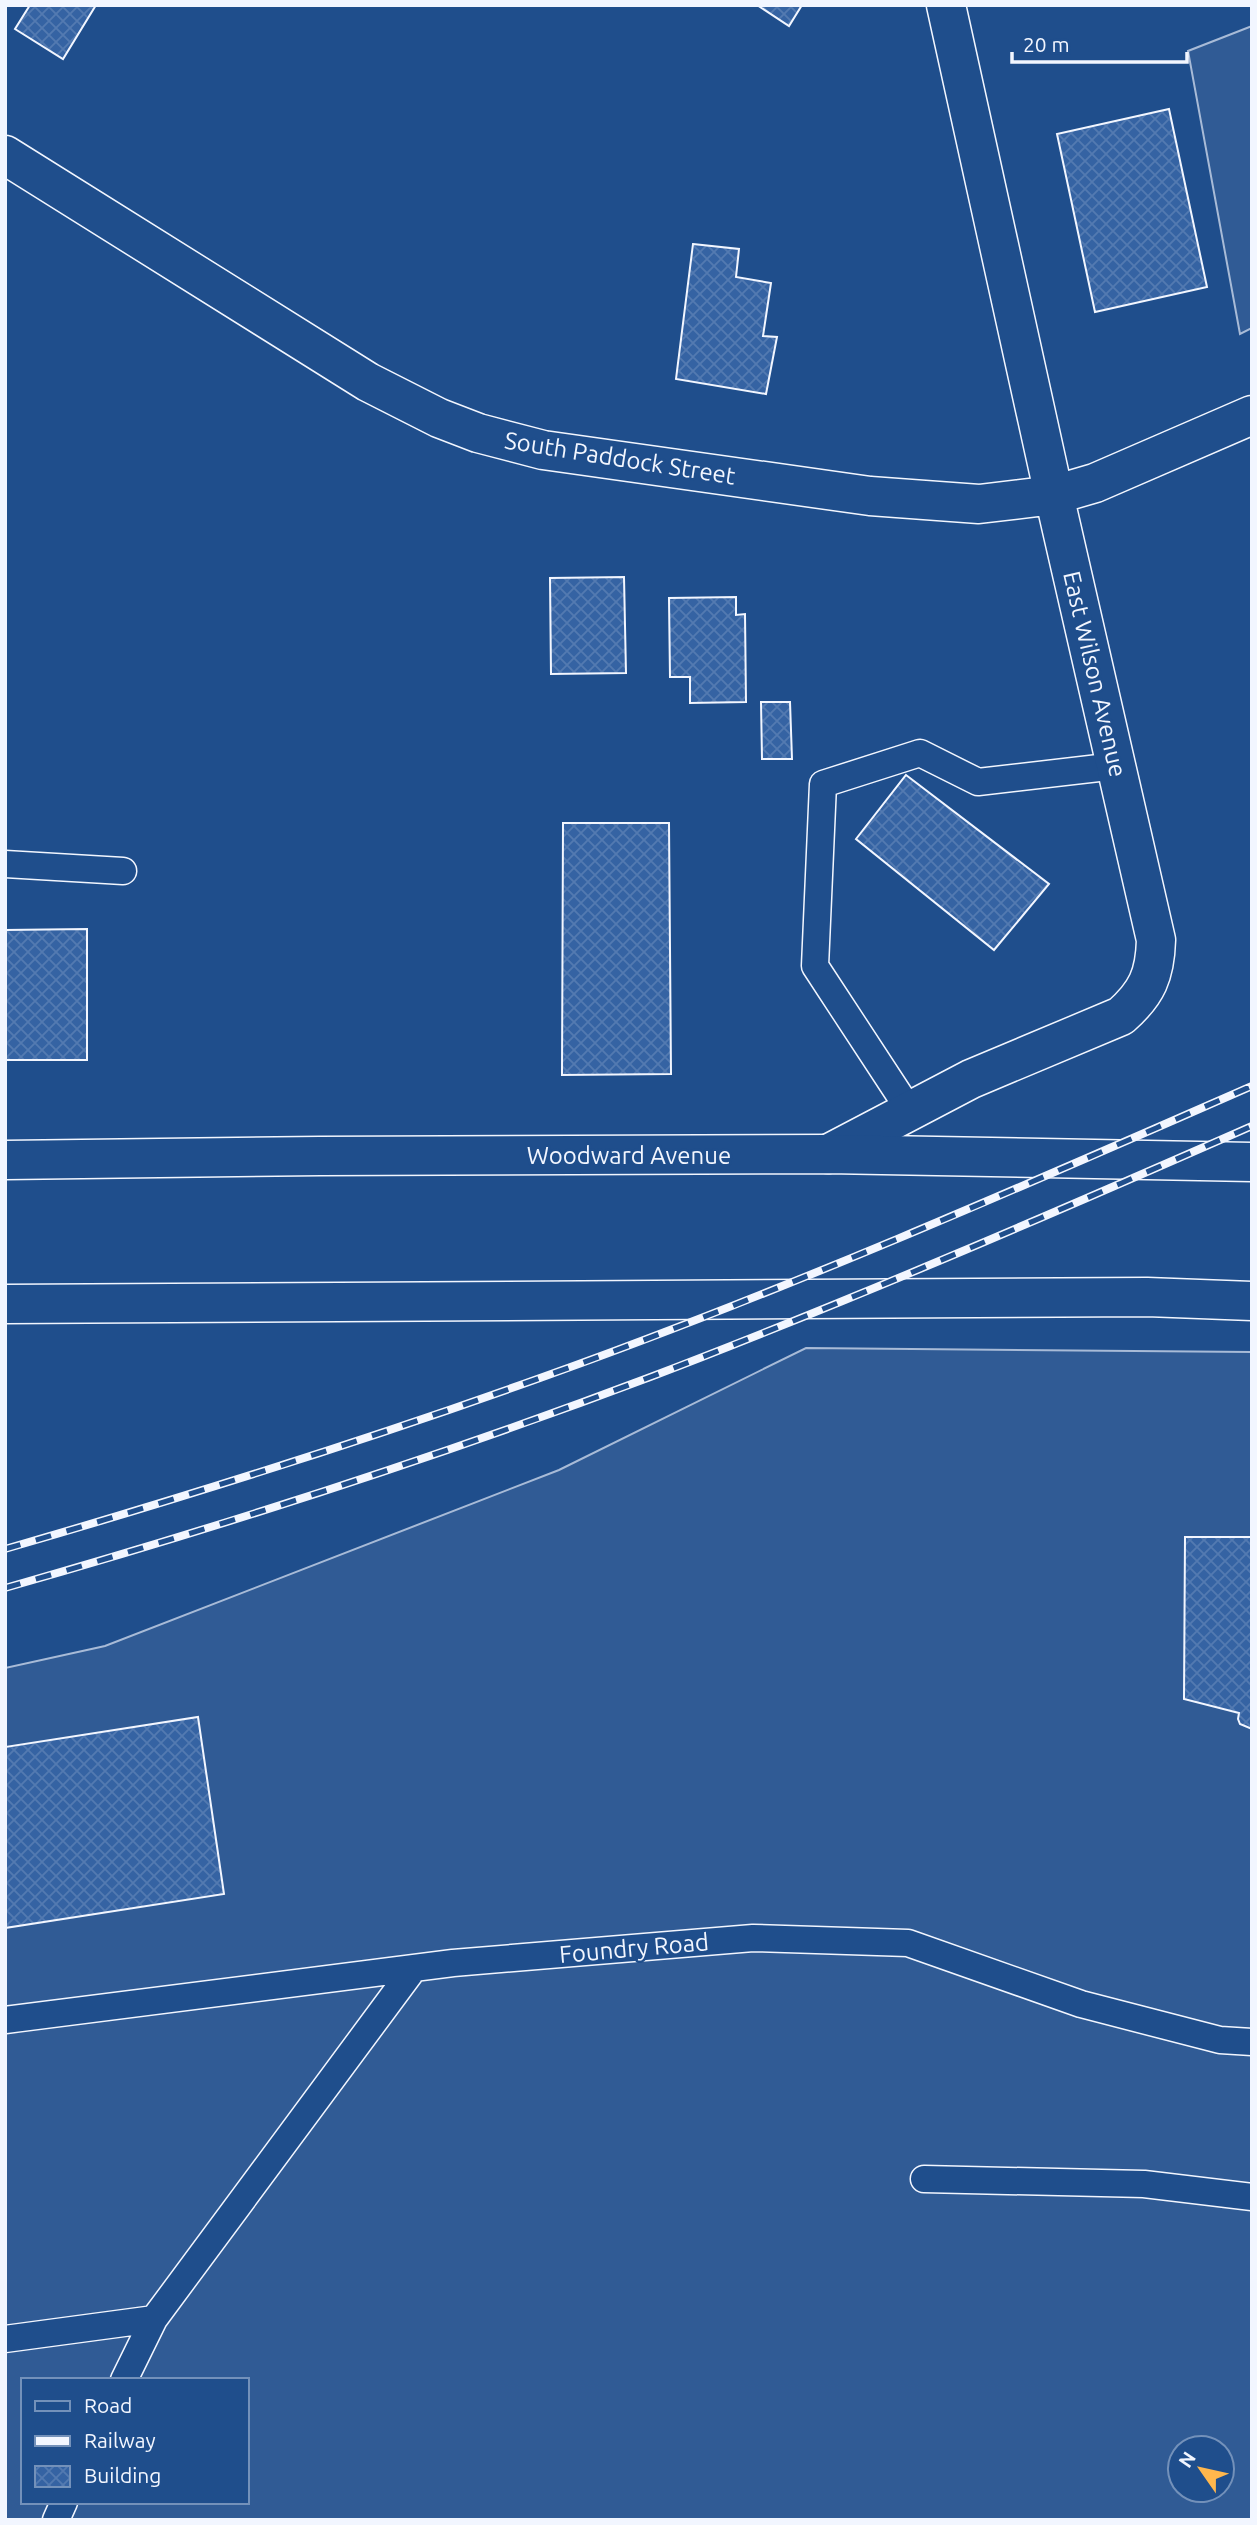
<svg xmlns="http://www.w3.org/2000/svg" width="1257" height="2525" font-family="Ubuntu,sans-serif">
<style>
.built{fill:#305b95;stroke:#a8bbd7;stroke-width:2;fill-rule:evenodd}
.building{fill:url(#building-cross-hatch);stroke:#f2f6ff;stroke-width:2}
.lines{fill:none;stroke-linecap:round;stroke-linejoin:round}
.service-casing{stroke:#f2f6ff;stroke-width:29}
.minor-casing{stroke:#f2f6ff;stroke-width:41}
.primary-casing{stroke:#f2f6ff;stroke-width:41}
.service{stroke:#1f4e8c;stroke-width:26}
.minor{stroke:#1f4e8c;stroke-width:38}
.primary{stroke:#1f4e8c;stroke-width:38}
.rail-casing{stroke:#f2f6ff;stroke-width:8}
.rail{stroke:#1f4e8c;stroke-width:5;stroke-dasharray:16;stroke-linecap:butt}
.labels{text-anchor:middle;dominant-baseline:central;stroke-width:5;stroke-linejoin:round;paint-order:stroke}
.street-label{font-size:24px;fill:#f2f6ff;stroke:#1f4e8c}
</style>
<defs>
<pattern id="building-cross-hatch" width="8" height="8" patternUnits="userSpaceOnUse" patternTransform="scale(1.75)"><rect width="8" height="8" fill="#3563a3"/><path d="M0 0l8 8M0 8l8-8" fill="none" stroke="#537ab1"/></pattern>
</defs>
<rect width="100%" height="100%" fill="#1f4e8c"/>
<path class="built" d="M1252,26V328L1240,334L1188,51Z
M806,1348L1252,1352V2520H5V1668L105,1646L559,1470ZM23,2380H247V2502H23ZM1180,2448H1222V2490H1180Z"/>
<path class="building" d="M30,5H96L63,59L15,29Z
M757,5H802L789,26Z
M1169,109L1207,287L1095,312L1057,134Z
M693,244L739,249L736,277L771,283L763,336L777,337L766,394L676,379Z
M624,577L626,673L551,674L550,578Z
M736,597V615L745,614L746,702L690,703V677H670L669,598Z
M761,702H790L792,759H762Z
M906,775L1049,884L994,950L856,839Z
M563,823H669L671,1074L562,1075Z
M87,929V1060H5V930Z
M1185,1537H1252V1729L1240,1724L1238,1719L1239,1713L1184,1699Z
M198,1717L224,1894L5,1928V1747Z"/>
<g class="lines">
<defs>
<path id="service" d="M5,864L123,871
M910,1111L815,966L823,784L920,753L978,782L1116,766
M5,2020L453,1963L753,1938L908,1943L1081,2004L1220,2040L1252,2042
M924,2179L1144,2184L1252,2197
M5,2339L154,2319L414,1968
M124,2380L154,2319
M56,2520L64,2502"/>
<path id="minor" d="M5,155L368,382L439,418L478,433L543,450L870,496L979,504L1054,495L1095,483L1252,415
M828,1154L971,1079L1121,1016C1147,993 1155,975 1156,940L1054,495L946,5"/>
<path id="primary" d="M5,1160L320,1156L828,1154L1252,1162
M5,1304L1147,1297L1252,1301"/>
</defs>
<use href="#service" class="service-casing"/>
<use href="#minor" class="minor-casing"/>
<use href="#primary" class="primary-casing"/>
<use href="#service" class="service"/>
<use href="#minor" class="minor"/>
<use href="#primary" class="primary"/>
<defs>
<path id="rail" d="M5,1549C185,1497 364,1441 540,1378C782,1292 1017,1189 1252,1086
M5,1588C223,1526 441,1456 653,1376C855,1299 1054,1213 1252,1126"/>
</defs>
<use href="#rail" class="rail-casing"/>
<use href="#rail" class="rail"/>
</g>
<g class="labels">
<g class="street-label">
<text transform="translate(620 458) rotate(9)">South Paddock Street</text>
<text transform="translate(1095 674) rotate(77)">East Wilson Avenue</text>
<text x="629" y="1155">Woodward Avenue</text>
<text transform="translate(634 1948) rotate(-5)">Foundry Road</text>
</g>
</g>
<rect width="1257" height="2525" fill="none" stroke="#f2f6ff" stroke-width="14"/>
<rect x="21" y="2378" width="228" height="126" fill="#1f4e8c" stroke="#7391ba" stroke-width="2"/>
<rect x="35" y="2401" width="35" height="10" fill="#1f4e8c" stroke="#7391ba" stroke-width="2"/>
<text x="84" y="2413" font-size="21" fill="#f2f6ff">Road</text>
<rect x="35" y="2436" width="35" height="10" fill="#f2f6ff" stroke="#7391ba" stroke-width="2"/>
<text x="84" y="2448" font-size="21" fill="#f2f6ff">Railway</text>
<rect x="35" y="2466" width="35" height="21" fill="url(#building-cross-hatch)" stroke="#7391ba" stroke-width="2"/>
<text x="84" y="2483" font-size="21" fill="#f2f6ff">Building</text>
<g transform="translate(1201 2469) rotate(304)"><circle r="33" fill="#1f4e8c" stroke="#7391ba" stroke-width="2"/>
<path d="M0-5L12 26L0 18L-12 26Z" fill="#ffb74d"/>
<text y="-10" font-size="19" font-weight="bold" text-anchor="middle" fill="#f2f6ff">N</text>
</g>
<path d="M1012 52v10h175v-10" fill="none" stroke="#f2f6ff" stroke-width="3.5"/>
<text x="1023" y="52" font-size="21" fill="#f2f6ff" stroke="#1f4e8c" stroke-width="5" paint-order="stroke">20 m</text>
</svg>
